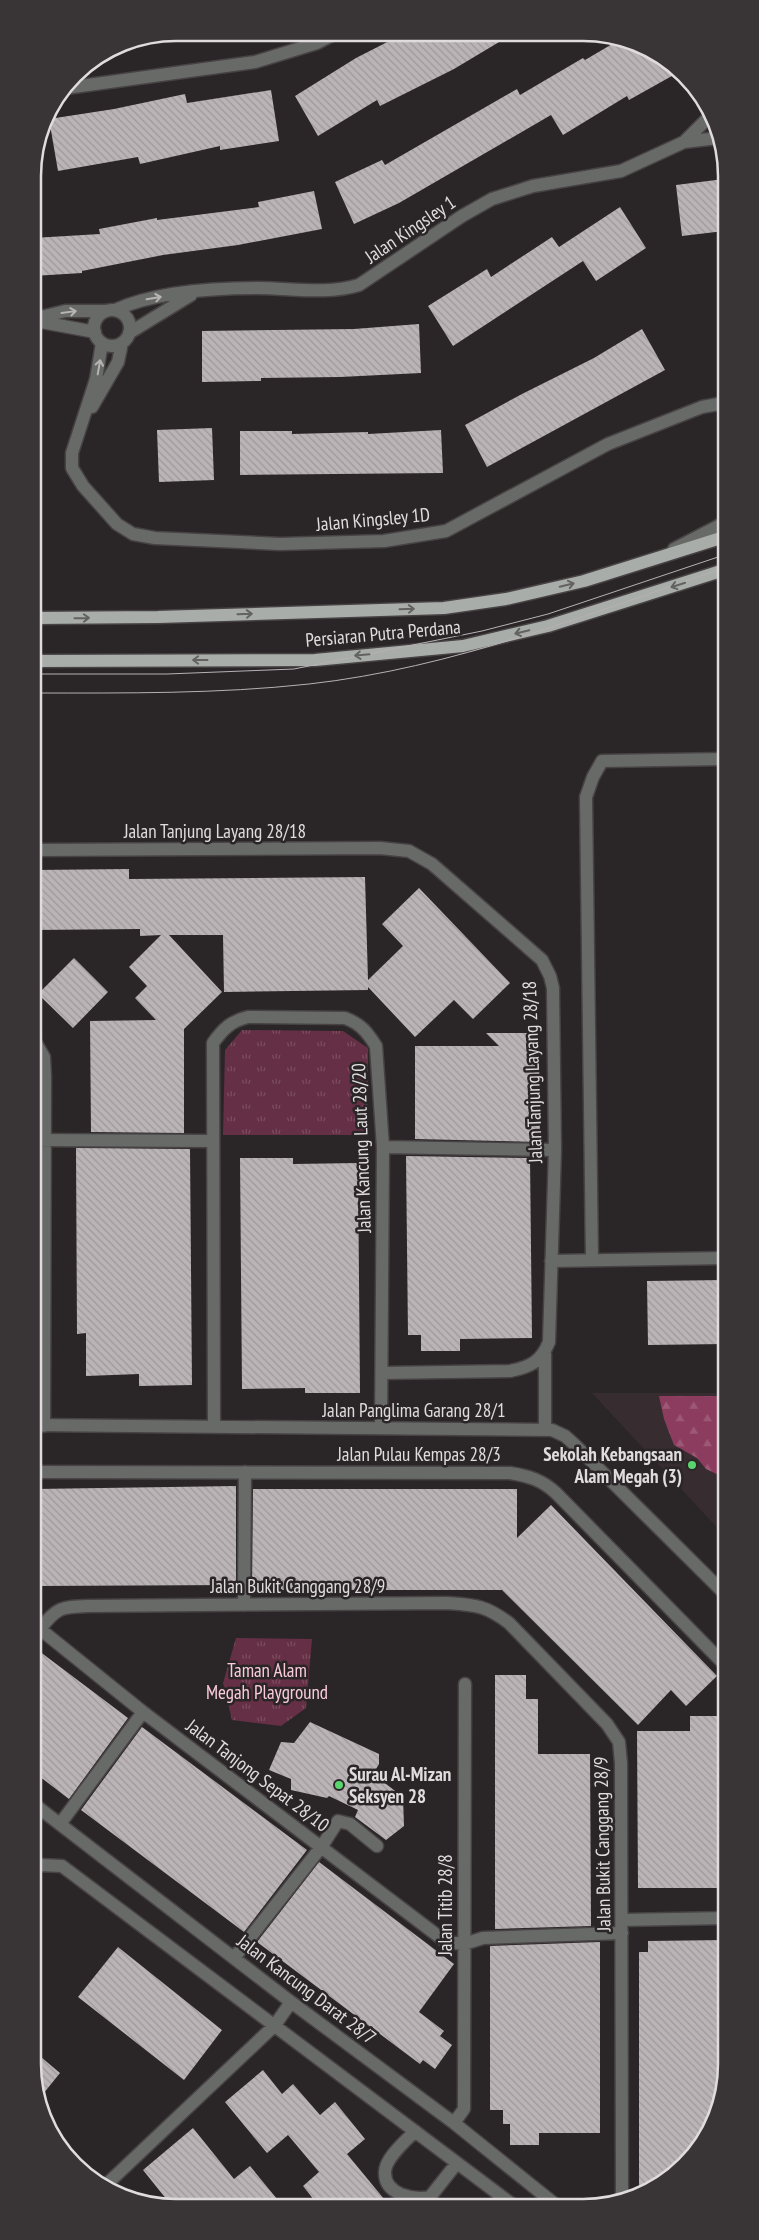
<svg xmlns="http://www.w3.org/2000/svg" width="759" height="2240" font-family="'PT Sans Narrow',sans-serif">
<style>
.built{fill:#372c30}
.grass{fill:url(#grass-tufts)}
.forest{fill:url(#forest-firs)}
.building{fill:url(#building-back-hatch)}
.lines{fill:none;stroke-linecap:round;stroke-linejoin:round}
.minor-casing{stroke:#474244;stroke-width:15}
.major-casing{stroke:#474244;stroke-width:15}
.minor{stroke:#686a68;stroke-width:12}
.major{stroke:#a9ada9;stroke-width:12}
.tram{stroke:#b6b1b3;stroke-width:1}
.oneway{stroke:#b6b4b4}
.oneway2{stroke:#636262}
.poi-dot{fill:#5ad56e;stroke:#2a2527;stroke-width:2}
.labels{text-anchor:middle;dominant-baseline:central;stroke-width:5;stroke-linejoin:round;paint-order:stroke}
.street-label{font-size:19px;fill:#e0dcdd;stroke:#2a2527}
.poi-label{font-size:19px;font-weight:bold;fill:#e0dcdd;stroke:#2a2527;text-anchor:end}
.park-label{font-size:19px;fill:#facbdb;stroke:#2a2527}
.rim{fill:none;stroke:#e0dcdd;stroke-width:2.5}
</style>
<defs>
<pattern id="grass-tufts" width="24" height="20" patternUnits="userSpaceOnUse" patternTransform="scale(1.25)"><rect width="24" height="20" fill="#652f45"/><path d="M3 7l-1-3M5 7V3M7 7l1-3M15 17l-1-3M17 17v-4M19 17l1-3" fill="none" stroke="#7b4d5f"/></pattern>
<pattern id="forest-firs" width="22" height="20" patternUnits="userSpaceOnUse" patternTransform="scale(1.25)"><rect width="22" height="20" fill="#8c3d5f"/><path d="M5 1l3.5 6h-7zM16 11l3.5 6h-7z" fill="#9c5876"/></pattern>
<pattern id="building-back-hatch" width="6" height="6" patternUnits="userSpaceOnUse" patternTransform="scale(1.25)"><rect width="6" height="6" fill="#bbb4b6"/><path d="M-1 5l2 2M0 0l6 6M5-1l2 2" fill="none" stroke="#9d9899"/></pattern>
</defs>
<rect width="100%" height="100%" fill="#2a2527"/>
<path class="built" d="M592,1393H725V1536Z"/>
<path class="grass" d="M242,1030L343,1031L368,1048V1135H223L225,1050Z
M236,1638L312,1639L306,1708L281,1726L232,1720L223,1683Z"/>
<path class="forest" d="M659,1396H725V1478L706,1469L697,1458L674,1445L664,1419Z"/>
<path class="building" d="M403,34L511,35L454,69L380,106L377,100L318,136L295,96L356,58Z
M619,40L679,72L629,100L627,96L563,135L551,115L399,203L354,224L335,182L382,160L385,165L517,89L520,95L583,58L585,60Z
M271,90L279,141L220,150V146L140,164L138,157L58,171L49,119L114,109L185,94L187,103Z
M724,179V231L682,236L676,185Z
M314,191L322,229L238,245L163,255L82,271V273L33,276V238L100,234L99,229L157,218V220L259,207L258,202Z
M620,207L646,248L596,281L583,261L453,346L428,306L487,269L491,277L552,237L559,247Z
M419,324L421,373L340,377L261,378V381L202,382V331L354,329Z
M642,329L665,370L487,467L465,425L522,394L594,358Z
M212,428L214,480L159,482L157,430Z
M441,430L443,473L240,475V431H292V434L368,432V434Z
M129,869V879L365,877L368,980L403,946L382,924L419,888L510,983L473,1019L454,1000L415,1037L368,987V990L224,992L223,935H169L222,992L184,1029V1133L91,1132L90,1021L156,1020L135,998L147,986L129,967L161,935L140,936V929L34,930V870Z
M74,958L108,992L73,1028L38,994Z
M486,1033H539L540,1142L415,1139V1046H499Z
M76,1148L190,1149L192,1385L139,1386V1374L86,1376V1333L77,1334Z
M406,1156L530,1158L532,1338L460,1339V1351H421V1335H408Z
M240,1158H293V1164L358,1163L360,1393H305V1388L242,1389Z
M725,1280V1344L648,1345L647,1281Z
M236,1486V1585L35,1586V1489Z
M253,1489H517V1538L551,1505L717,1676L686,1706L671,1690L638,1725L502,1590H252Z
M35,1648L128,1718L69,1799L35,1773Z
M495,1675H526V1699H538V1754H590L591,1926L495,1929Z
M690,1716H726V1888H638L637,1731H690Z
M310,1722L379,1754V1764L373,1774L403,1797L404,1826L386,1840L355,1817L358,1810L329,1796L327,1798L291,1790V1779L269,1770L281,1742L294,1743Z
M142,1727L307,1850L244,1932L81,1810Z
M319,1862L454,1964L419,2012L444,2031L440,2036L452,2045L435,2069L423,2060L420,2064L257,1942Z
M726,1940V2073L716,2118L691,2158L655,2188L639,2194V1952H648V1941Z
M600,1942V2133H539V2145H510V2124H503V2110H490V1946Z
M118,1947L222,2030L184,2080L78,1997Z
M35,2052L60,2073L39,2099L35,2092Z
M263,2070L282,2094L293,2084L320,2115L335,2102L365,2139L347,2154L389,2205H318L303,2186L319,2172L288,2135L267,2153L225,2102Z
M193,2128L234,2179L250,2166L282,2205H171L143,2170Z"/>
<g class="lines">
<defs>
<path id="minor" d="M66,88L255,62L317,43L334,34
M684,142L718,138
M115,310C155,292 213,288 257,288C291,288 326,295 359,285L462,216L492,199L533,186L621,171L684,142L708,118
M94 328a18 18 0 1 1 36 0a18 18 0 1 1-36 0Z
M33,319L65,311H105
M36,321L95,332
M129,333L191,295
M102,343L96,379L72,453V468L83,486L117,524L133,534L155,538L280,544L384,541L446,531L608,444L702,407L724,403
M92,407L118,362L122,343
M674,549L724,523
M34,850L380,848L409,851L432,864L542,960L550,976L553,988L555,1150L549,1342C541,1362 530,1367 510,1371L382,1373
M34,1040L44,1057L45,1077L44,1426
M34,1140L212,1141
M383,1147L555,1150
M592,1260L586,797L593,777L602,761L724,759
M551,1261L725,1258
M545,1353V1430
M34,1425L552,1430L565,1436L575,1445L726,1595
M214,1427L213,1043C223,1029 231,1021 248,1017L345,1018C361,1024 367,1032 376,1046L383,1147L381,1428
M35,1472L510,1473C529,1476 542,1480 556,1493L726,1666
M244,1605L245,1472
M35,1625L143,1712L446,1942L464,1944L483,1938L622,1933
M40,1629C57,1607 61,1607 89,1606L447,1603C475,1605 485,1605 509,1623L607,1724L619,1742L621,1763L622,2201
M35,1805L291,2002L454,2123L556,2205
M60,1824L143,1712
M35,1867L40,1865L62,1866L513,2205
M622,1920L726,1918
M234,1958L322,1846L338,1821L350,1824L377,1846
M454,2123L464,2109L465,1684
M415,2131C406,2141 385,2158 385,2172C384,2195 414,2200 430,2197L457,2163
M108,2183L275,2025L291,2002"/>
<path id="major" d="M33,618L158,617L444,608L506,599L584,581L724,537
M33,661L315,660L463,646L548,626L724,570"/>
</defs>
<use href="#minor" class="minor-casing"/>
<use href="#major" class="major-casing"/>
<use href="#minor" class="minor"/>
<use href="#major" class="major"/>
<path class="tram" d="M33,674H167L294,669L482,631L548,614L724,555
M34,693C126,693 218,694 309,684C453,668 588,614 724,568"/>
</g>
<defs><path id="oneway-shaft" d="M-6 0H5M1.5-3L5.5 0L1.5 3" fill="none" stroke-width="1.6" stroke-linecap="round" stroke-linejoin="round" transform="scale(1.25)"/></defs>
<g class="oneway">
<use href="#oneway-shaft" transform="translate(154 298) rotate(-9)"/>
<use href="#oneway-shaft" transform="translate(69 312) rotate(-8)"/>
<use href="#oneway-shaft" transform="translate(99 367) rotate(-80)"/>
</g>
<g class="oneway2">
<use href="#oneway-shaft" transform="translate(567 585) rotate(-14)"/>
<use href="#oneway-shaft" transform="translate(678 585) rotate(162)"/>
<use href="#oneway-shaft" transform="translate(407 609) rotate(-2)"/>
<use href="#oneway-shaft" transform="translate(245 614) rotate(-2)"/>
<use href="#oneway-shaft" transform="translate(82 618) rotate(-1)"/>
<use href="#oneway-shaft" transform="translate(522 632) rotate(167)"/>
<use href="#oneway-shaft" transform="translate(362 655) rotate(175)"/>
<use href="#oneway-shaft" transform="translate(200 660) rotate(180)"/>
</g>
<g class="poi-dot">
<circle cx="692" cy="1465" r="5"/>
<circle cx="339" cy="1785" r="5"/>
</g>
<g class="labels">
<g class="street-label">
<text transform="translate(410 229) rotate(-34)">Jalan Kingsley 1</text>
<text transform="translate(373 519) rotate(-5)">Jalan Kingsley 1D</text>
<text transform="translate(383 633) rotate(-5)">Persiaran Putra Perdana</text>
<text x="215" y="831">Jalan Tanjung Layang 28/18</text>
<text transform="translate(532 1072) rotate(-92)">Jalan Tanjung Layang 28/18</text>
<text transform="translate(361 1148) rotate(-92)">Jalan Kancung Laut 28/20</text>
<text x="414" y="1410">Jalan Panglima Garang 28/1</text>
<text x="419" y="1454">Jalan Pulau Kempas 28/3</text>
<text x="298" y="1586">Jalan Bukit Canggang 28/9</text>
<text transform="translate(258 1775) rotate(37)">Jalan Tanjong Sepat 28/10</text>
<text transform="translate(602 1844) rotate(-91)">Jalan Bukit Canggang 28/9</text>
<text transform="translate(445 1905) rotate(-90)">Jalan Titib 28/8</text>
<text transform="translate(307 1989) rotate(37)">Jalan Kancung Darat 28/7</text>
</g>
<g class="poi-label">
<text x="682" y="1454">Sekolah Kebangsaan<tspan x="682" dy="22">Alam Megah (3)</tspan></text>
<text x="349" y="1774" text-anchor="start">Surau Al-Mizan<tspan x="349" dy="22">Seksyen 28</tspan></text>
</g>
<g class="park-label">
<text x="267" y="1670">Taman Alam<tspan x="267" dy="22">Megah Playground</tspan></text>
</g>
</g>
<path d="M0 0H759V2240H0ZM176 41H583A135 135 0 0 1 718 176V2064A135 135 0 0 1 583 2199H176A135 135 0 0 1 41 2064V176A135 135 0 0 1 176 41Z" fill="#393436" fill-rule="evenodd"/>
<path class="rim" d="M176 41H583A135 135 0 0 1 718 176V2064A135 135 0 0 1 583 2199H176A135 135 0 0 1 41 2064V176A135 135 0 0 1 176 41Z"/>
</svg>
